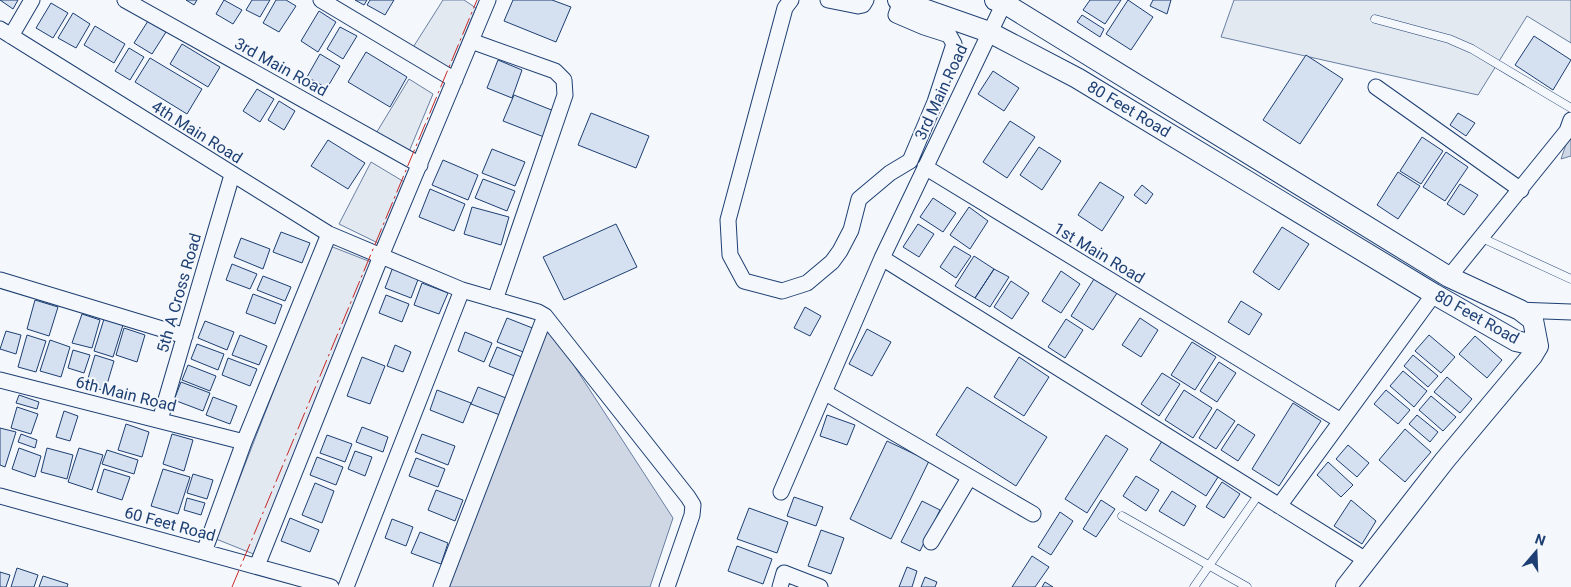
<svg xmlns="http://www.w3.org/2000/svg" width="1571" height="587" font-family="Roboto,sans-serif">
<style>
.green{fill:#e3e9f0;stroke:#687fa3}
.water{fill:#cfd7e4;stroke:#687fa3}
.building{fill:#d5e0f0;stroke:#1d3f73}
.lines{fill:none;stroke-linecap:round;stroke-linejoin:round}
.lane-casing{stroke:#1d3f73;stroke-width:9}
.street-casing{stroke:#1d3f73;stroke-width:17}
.secondary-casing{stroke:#1d3f73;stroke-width:22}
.lane{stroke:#f4f7fb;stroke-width:8}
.street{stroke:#f4f7fb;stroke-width:15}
.secondary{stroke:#f4f7fb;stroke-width:20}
.power{stroke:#c62828;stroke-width:1;stroke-dasharray:18 4 2.5 4;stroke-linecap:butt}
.labels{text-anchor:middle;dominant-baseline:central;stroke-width:4;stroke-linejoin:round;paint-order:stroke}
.street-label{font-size:16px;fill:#1d3f73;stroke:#f4f7fb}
</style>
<rect width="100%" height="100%" fill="#f4f7fb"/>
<path class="green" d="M443,0H464L476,8L449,73L412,49Z
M1234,0H1571V43L1527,16L1478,95L1221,37Z
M409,79L433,94L408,154L375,135Z
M371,162L406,183L380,244L339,224Z
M330,246L371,262L256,555L216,539Z"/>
<path class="water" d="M1571,130V156L1561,159Z
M547,324L673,518L650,587H444Z"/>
<path class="building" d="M0,0H18L13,9Z
M186,0H197L194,5Z
M224,0L242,10L233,24L216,14Z
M252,0H270L260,17L246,10Z
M276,0H286L296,6L279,32L263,23Z
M355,0H367L364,5Z
M370,0H394L385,15L367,5Z
M513,0H552L571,7L556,42L504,21Z
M1090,0H1121L1105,24L1083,10Z
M1128,0L1153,17L1131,50L1106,34Z
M1153,0H1171L1167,14L1150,6Z
M51,3L68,13L53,38L36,28Z
M319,11L336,22L318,52L301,41Z
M73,13L90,24L76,48L58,38Z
M1082,15L1104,29L1100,37L1077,22Z
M148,21L166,32L152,54L134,43Z
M95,26L125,44L114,63L84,45Z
M340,27L357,36L343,59L327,49Z
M1534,36L1571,60L1553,90L1515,65Z
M182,44L220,67L208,87L170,64Z
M129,48L144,57L130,80L115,71Z
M366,52L407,77L390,107L348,82Z
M320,54L340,66L327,88L307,77Z
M1306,55L1343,79L1300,144L1263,120Z
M150,58L202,89L187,114L135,82Z
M498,60L522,70L512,98L487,88Z
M993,71L1019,88L1004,111L978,94Z
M257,89L274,99L260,122L243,111Z
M514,95L554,111L544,137L503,121Z
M279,101L295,111L284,130L268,120Z
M591,113L649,136L636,168L578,145Z
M1458,113L1475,123L1466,136L1450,125Z
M1010,121L1035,137L1007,178L983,162Z
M1422,137L1443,151L1421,184L1400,171Z
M328,140L365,163L348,189L311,166Z
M1039,147L1061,161L1042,190L1020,175Z
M492,149L525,162L515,186L482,173Z
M1446,152L1468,167L1445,201L1423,187Z
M443,160L478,175L468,200L432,185Z
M1398,172L1420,186L1398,219L1377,205Z
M483,179L515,191L507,211L475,198Z
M1100,182L1124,197L1102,231L1078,215Z
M1460,184L1478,195L1464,215L1447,204Z
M1142,185L1153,194L1146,204L1134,195Z
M430,189L465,204L454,231L419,217Z
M933,198L956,213L943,232L920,217Z
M472,207L509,217L501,245L464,234Z
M969,207L988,221L970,249L950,235Z
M616,224L637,267L564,300L543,257Z
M918,224L934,234L919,257L903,247Z
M1282,227L1309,244L1279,290L1253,272Z
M281,232L310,243L302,263L273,252Z
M241,238L270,249L263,269L234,257Z
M954,246L971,256L956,278L940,267Z
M974,256L994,269L975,298L955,286Z
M232,264L257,274L250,289L226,280Z
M393,267L419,277L411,298L385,288Z
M994,269L1009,277L990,307L975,298Z
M1061,271L1080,284L1061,313L1042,301Z
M263,276L291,287L285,301L257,290Z
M1094,279L1117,293L1093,330L1071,316Z
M1011,281L1029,293L1012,319L994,307Z
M422,283L448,293L439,314L414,305Z
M253,294L282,305L275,324L246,313Z
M386,295L409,304L402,322L379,313Z
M35,300L58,307L49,336L27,329Z
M1241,301L1262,314L1249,335L1228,322Z
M805,307L821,316L810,336L794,328Z
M82,314L100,320L92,348L72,343Z
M507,318L535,329L526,353L497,342Z
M1140,318L1158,330L1141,357L1122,345Z
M104,319L123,325L113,357L94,351Z
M1066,319L1083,330L1065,358L1048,347Z
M205,321L234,332L227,350L198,338Z
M124,328L145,335L137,362L116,355Z
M867,329L891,342L872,376L849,364Z
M6,331L21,335L16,354L0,349Z
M465,332L492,343L484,362L458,351Z
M27,335L46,341L36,372L18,367Z
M240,335L267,346L259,365L232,355Z
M1429,335L1455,357L1441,373L1415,351Z
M1475,336L1502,360L1487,378L1459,354Z
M50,340L70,347L61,377L40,371Z
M1192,342L1216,357L1195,390L1171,375Z
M197,344L224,354L218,370L191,359Z
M395,345L411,352L403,372L387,366Z
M497,347L524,358L517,377L489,366Z
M73,350L90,355L84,373L68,368Z
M95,355L114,361L105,391L86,385Z
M1413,355L1438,376L1428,387L1404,366Z
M362,357L385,366L370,404L347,396Z
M1019,357L1049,377L1024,416L994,397Z
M228,358L257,369L250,386L222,375Z
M1219,362L1236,373L1217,402L1200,391Z
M188,365L216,376L210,391L182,380Z
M1403,371L1427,391L1414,407L1390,386Z
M1162,373L1180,384L1159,416L1141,404Z
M1447,377L1472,399L1460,413L1434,392Z
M181,382L210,393L203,411L174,400Z
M478,387L506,398L500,415L471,404Z
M967,387L1047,437L1016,486L936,435Z
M437,390L471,403L463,423L430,410Z
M1184,390L1212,408L1193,438L1165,420Z
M1386,390L1410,410L1398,424L1374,404Z
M19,395L39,402L37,409L16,403Z
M1431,396L1456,417L1443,431L1419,410Z
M213,397L237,406L230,424L206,415Z
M1293,403L1321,421L1279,486L1252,469Z
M17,407L38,414L31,434L11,428Z
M1217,409L1235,421L1216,449L1199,438Z
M64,411L78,416L70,441L56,437Z
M827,415L855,425L847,445L820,436Z
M1417,415L1438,432L1430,442L1409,424Z
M126,424L149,432L142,457L118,450Z
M1238,424L1255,435L1238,461L1221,450Z
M362,427L388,437L383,452L356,442Z
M0,428L16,432L5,467L0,465Z
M1405,429L1431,452L1405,482L1379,460Z
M21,434L37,440L35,448L18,442Z
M172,434L193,440L184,471L163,464Z
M422,434L455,446L448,465L415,452Z
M327,435L352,444L345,462L320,453Z
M1106,435L1128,449L1087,513L1065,499Z
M887,441L929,461L891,539L850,519Z
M1162,441L1218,477L1206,496L1150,460Z
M1348,445L1369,463L1357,477L1336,459Z
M19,448L41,456L35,477L12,469Z
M47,448L73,455L67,479L41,472Z
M79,448L103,455L92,490L68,482Z
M107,450L138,460L134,474L102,464Z
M355,451L372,457L365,476L348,469Z
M317,457L343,467L336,485L310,475Z
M416,458L445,469L438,487L409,476Z
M1328,462L1353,485L1341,497L1317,475Z
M104,469L130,477L122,500L97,492Z
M163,469L190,477L178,514L151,506Z
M193,474L213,480L207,499L187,493Z
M1136,476L1159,490L1146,511L1123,496Z
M1222,482L1240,494L1224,518L1206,507Z
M315,483L334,491L322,523L302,515Z
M436,490L463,500L455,521L428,510Z
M1172,491L1196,506L1184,526L1159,511Z
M794,497L823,507L816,526L787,516Z
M187,498L205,503L201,515L184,510Z
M1101,500L1115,509L1096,537L1083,529Z
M1351,500L1376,521L1362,544L1334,526Z
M922,501L940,510L920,551L901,542Z
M749,508L788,522L777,553L737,539Z
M1060,512L1073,521L1051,555L1038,547Z
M290,518L319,530L310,552L281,541Z
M392,519L413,527L406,546L385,538Z
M821,530L844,538L831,574L808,566Z
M420,532L448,543L441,564L411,553Z
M737,546L772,559L763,584L728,571Z
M1032,556L1049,567L1035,587H1012Z
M907,567L917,571L912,587H899Z
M17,568L38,575L34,587H11Z
M0,572L10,575L6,587H0Z
M43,576L68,584L67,587H39Z
M925,577L937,582L935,587H921Z
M1045,582L1053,587H1042Z"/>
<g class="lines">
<defs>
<path id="lane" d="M1375,19L1449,39L1472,49L1571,108
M1482,238L1571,279
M1122,516L1247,587
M1194,587L1259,494"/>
<path id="street" d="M125,0L420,165
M321,0L455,80
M791,0L785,8L728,220L730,255L744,281L782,291L807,283L832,262L840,251L851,230L859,199L890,173L910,161L935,102L954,44L949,35L924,27L896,15L901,1
M828,0L858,6L863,5L866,0
M0,29L329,234L462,290L538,312L545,316L688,497L693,505L692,515L667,587
M11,36L32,0
M471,41L555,71L564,80L565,95L495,300
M1376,87L1521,190
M925,167L1341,421
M882,258L1004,3
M1449,277L1567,131L1571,120
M0,280L185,336
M1520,310L1571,312
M0,380L244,442
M824,392L1033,514
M160,420L232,175
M781,492L882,258L1366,560
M0,496L331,587
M1279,506L1434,294
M931,542L969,478
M204,552L244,442L329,234
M257,566L381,256L488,0
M346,587L462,290
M441,587L545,316
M780,587L784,573L820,587"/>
<path id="secondary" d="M898,0L989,32L1077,78L1434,294L1516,341L1538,346
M995,0L1004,3L1449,277L1520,310L1533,320L1538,346
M1346,587L1445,460L1532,356L1538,346"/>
</defs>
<use href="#lane" class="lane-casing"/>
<use href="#street" class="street-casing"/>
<use href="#secondary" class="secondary-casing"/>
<use href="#lane" class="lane"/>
<use href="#street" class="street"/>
<use href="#secondary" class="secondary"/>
<path class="power" d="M232,587L477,0"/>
</g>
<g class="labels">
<g class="street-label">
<text transform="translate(281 67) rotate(29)">3rd Main Road</text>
<text transform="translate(941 92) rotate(-65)">3rd Main Road</text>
<text transform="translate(1129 109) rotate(31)">80 Feet Road</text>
<text transform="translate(197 132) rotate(32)">4th Main Road</text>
<text transform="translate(1099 253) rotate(31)">1st Main Road</text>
<text transform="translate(179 293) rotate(-74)">5th A Cross Road</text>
<text transform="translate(1477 317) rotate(29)">80 Feet Road</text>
<text transform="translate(126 394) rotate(14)">6th Main Road</text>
<text transform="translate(170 524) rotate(15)">60 Feet Road</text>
</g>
</g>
<g transform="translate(1536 552) rotate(19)" stroke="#f4f7fb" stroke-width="4" paint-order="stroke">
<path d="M0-4L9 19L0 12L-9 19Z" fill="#1d3f73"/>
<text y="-8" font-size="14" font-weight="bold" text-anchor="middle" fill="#1d3f73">N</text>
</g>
</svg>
